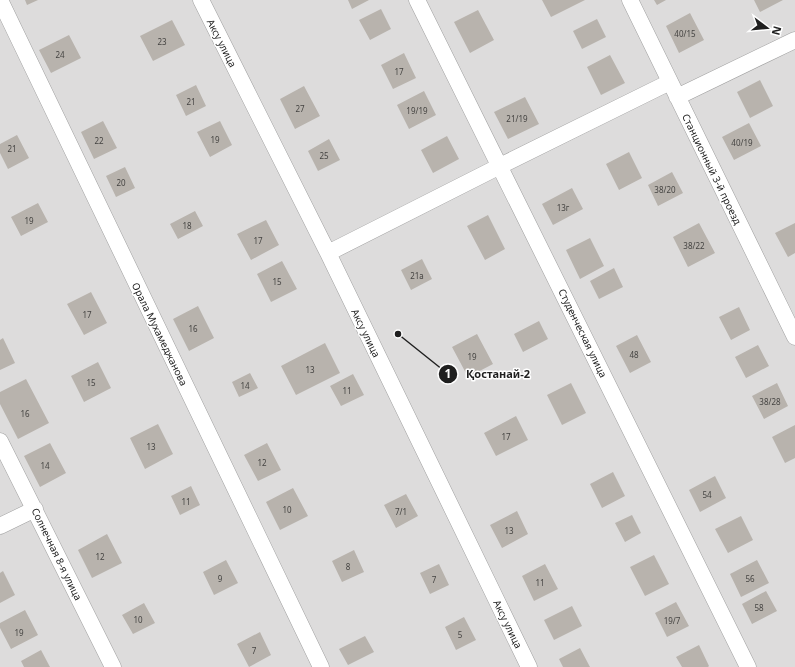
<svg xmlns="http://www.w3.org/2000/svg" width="795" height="667" font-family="'Noto Sans',sans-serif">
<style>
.residential{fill:#dddcdc}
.building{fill:#b8b3ad}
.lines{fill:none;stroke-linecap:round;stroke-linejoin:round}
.minor-casing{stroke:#a0a0a0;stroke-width:17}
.minor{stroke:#fff;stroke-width:16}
.labels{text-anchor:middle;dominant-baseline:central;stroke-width:3;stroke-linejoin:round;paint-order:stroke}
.number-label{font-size:8px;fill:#454442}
.street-label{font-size:10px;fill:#1f1f1f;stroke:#fff}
.leader{fill:none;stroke:#1f1f1f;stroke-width:1.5}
.callout-dot{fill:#1f1f1f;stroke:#fff;stroke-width:1.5}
.mark-label{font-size:12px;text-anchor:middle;font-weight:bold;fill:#fff}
.callout-label{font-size:11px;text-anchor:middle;font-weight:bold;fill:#1f1f1f;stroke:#fff;stroke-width:3;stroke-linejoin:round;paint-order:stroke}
</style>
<rect width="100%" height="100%" fill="#efede7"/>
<path class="residential" d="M0,0H795V667H0Z"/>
<path class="building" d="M25,0H38L27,5Z
M348,0H369L352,9Z
M542,0H585L551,17Z
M654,0H666L657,5Z
M754,0H783L760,12Z
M381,9L391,29L370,40L359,20Z
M478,10L494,40L470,53L454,22Z
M690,13L704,40L679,53L666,26Z
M597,19L606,37L582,49L573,31Z
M172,20L185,45L153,61L140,36Z
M69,35L81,58L51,73L39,50Z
M404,53L416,78L393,89L381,65Z
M610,55L625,83L601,95L587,67Z
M760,80L773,106L750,118L737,92Z
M196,85L206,106L186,116L176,95Z
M304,86L320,116L295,129L280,99Z
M424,91L436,115L409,129L397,105Z
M525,97L539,124L508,139L494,112Z
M103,121L117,148L94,159L81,132Z
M220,121L232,145L210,157L197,132Z
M749,123L761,146L734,160L722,137Z
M17,135L29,158L8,169L0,153V144Z
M447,136L459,159L433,173L421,150Z
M329,139L340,160L318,171L308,151Z
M629,152L642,178L619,190L606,164Z
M125,167L135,188L116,197L106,176Z
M672,172L683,193L658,206L648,185Z
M572,188L583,209L553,225L542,204Z
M38,203L48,222L21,236L11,217Z
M195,211L203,226L178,239L170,224Z
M488,215L505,249L485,260L467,226Z
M266,220L279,245L251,260L237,234Z
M699,223L715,253L688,267L673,237Z
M795,223V253L788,257L775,233Z
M590,238L604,266L580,279L566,250Z
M422,259L432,279L411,290L401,270Z
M282,261L297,289L271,302L257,274Z
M614,268L623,287L599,299L590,281Z
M91,292L107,323L84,335L67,304Z
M198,306L214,338L189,351L173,319Z
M739,307L750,330L731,340L719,317Z
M539,321L548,339L523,352L514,334Z
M477,334L493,364L468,377L452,347Z
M637,335L651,362L630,373L616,346Z
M3,338L15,363L0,370V340Z
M325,343L340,373L296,395L281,366Z
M758,345L769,366L746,378L735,357Z
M98,362L111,388L84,402L71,376Z
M250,373L258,388L239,397L232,382Z
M353,374L364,395L341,406L330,386Z
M26,379L49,423L18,439L0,404V392Z
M571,383L586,413L562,425L547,395Z
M777,383L788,406L764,419L752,396Z
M516,416L528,440L496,456L484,433Z
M158,424L173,454L145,469L130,438Z
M795,425V458L785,463L772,437Z
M50,443L66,473L40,487L24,456Z
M267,443L281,470L258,481L244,455Z
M613,472L625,496L602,508L590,484Z
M715,476L726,498L700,512L689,490Z
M191,486L200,505L180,515L171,496Z
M293,488L308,516L280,530L266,502Z
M406,494L418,516L396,528L384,505Z
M517,511L528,534L502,548L490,525Z
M632,515L641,533L625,542L615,523Z
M741,516L753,540L728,553L715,529Z
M107,534L122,563L92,578L78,550Z
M354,550L364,572L342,582L332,561Z
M654,555L669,584L645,596L630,567Z
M226,560L238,583L214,595L203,572Z
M757,560L769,583L741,597L730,574Z
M439,564L449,585L430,594L420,573Z
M545,564L558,589L534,601L522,576Z
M3,571L15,595L0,603V573Z
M766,591L777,611L752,624L742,604Z
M676,602L689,626L667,637L655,613Z
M144,603L155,623L133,634L122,615Z
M572,606L582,626L554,640L544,620Z
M25,610L38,635L11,649L0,628V623Z
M464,617L476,640L456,650L445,627Z
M260,632L271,655L249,667L237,644Z
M365,636L374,652L348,665L339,649Z
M699,645L709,666L708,667H682L676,657Z
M580,648L590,667H563L559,659Z
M41,650L50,667H24L21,661Z"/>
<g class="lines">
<defs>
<path id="minor" d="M0,0L321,667
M201,0L328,253L529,667
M417,0L748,667
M630,0L795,337
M677,97L795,40
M328,253L500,166L670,82
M0,441L113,667
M0,526L35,509"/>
</defs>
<use href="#minor" class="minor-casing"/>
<use href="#minor" class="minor"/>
</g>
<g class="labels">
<g class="number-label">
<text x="685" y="33">40/15</text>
<text x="162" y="41">23</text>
<text x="60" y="54">24</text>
<text x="399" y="71">17</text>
<text x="191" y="101">21</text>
<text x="300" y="108">27</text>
<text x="417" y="110">19/19</text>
<text x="517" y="118">21/19</text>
<text x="215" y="139">19</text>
<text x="99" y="140">22</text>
<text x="742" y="142">40/19</text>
<text x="12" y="148">21</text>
<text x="324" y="155">25</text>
<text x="121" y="182">20</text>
<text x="665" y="189">38/20</text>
<text x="563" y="207">13г</text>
<text x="29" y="220">19</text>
<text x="187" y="225">18</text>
<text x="258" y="240">17</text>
<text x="694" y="245">38/22</text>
<text x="417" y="275">21а</text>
<text x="277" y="281">15</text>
<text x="87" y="314">17</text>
<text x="193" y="328">16</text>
<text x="634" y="354">48</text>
<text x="472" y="356">19</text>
<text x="310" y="369">13</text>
<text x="91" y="382">15</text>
<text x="245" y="385">14</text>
<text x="347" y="390">11</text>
<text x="770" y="401">38/28</text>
<text x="25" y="413">16</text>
<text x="506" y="436">17</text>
<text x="151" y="446">13</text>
<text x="262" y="462">12</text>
<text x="45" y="465">14</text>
<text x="707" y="494">54</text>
<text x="186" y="501">11</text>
<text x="287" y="509">10</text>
<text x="401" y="511">7/1</text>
<text x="509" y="530">13</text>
<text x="100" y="556">12</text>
<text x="348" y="566">8</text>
<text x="220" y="578">9</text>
<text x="750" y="578">56</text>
<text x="434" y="579">7</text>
<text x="540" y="582">11</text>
<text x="759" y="607">58</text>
<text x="138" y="619">10</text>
<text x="672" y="620">19/7</text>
<text x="19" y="632">19</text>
<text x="460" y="634">5</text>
<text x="254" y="650">7</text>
</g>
<g class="street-label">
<text transform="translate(222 43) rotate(63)">Аксу улица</text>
<text transform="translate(712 169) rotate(64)">Станционный 3-й проезд</text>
<text transform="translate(366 333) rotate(64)">Аксу улица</text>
<text transform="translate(583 333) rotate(64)">Студенческая улица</text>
<text transform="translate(160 334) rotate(64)">Орала Мухамеджанова</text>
<text transform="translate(57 554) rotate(64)">Солнечная 8-я улица</text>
<text transform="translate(508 624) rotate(64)">Аксу улица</text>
</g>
</g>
<path class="leader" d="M398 334L448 374"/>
<g class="callout-dot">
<circle cx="398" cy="334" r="4"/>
<circle cx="448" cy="374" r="10"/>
</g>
<g class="mark-label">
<text x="448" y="378">1</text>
</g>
<g class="callout-label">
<text x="498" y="378">Қостанай-2</text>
</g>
<g transform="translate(767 28) rotate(106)" stroke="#ffffff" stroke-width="3" paint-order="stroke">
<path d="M0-3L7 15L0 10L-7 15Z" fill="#1f1f1f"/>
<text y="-6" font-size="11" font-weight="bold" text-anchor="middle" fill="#1f1f1f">N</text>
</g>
</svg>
